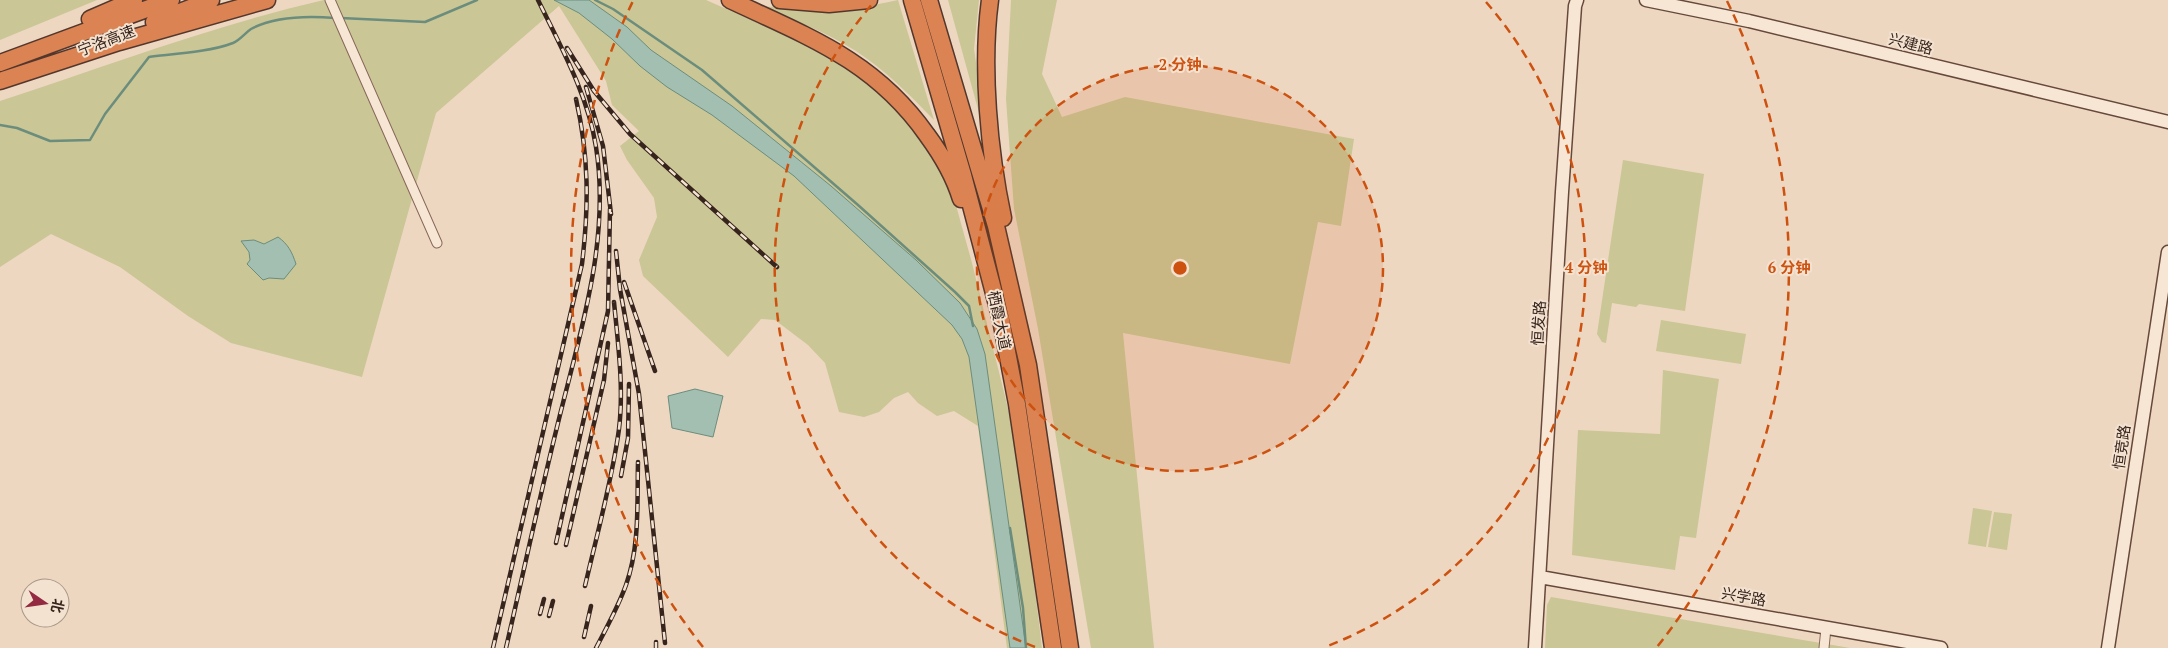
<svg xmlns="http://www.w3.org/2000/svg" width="2168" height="648" font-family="'PT Serif','Noto Sans SC',serif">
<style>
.green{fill:#cac695}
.water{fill:#a3bfb1;stroke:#6b8d7d}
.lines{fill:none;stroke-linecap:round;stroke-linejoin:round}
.stream{stroke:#6b8d7d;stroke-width:2.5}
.street-casing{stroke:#866759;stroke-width:11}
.secondary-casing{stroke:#67493c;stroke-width:15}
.highway-casing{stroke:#53372d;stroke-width:19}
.street{stroke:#f8e6d4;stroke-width:9}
.secondary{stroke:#f8e6d4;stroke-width:12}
.highway{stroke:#db8352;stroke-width:16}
.rail-casing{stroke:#36241d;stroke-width:4.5}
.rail{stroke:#f4e2d0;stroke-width:2.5;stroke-dasharray:8;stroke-linecap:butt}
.ring{fill:none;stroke:#cd510f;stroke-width:2.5;stroke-dasharray:9 6}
.labels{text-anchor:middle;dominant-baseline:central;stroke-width:4;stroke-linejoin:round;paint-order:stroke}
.street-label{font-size:15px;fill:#36241d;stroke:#f4e2d0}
.centre{fill:#cd510f;stroke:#f4e2d0;stroke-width:2.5}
.ring-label{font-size:15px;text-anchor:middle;font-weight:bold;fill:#cd510f;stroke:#f4e2d0;stroke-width:4;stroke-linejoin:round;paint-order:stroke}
</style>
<rect width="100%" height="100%" fill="#edd7c1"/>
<path class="green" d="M0,0H97L0,40Z
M324,0H706L795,39L828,57L870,84L918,134L946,182L957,209L972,263L1018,449L1042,648H1007L978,426L954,411L937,416L918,403L908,392L894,398L879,412L864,417L839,412L825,363L808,345L775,320L761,319L728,357L643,276L639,260L657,217L654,198L627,160L620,146L639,131L612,105L606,81L559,6L436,113L362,377L231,343L188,316L120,267L51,234L0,267V101C107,66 214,25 324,0Z
M898,0L934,120C910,95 885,70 856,51C826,32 792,19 758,6C809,10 848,12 898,0Z
M948,0H979L974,49L984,118L981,120Z
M1011,0H1057L1042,74L1062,117L1125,97L1354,139L1341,226L1318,222L1290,364L1123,333L1154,648H1091L1038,329L1014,209L1006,99Z
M1623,160L1704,174L1685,311L1639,304L1636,307L1612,303L1606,343L1602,342L1597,334Z
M1661,320L1746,334L1741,364L1656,351Z
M1663,370L1719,379L1696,538L1680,536L1675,570L1572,555L1578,430L1660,434Z
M1973,508L1992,511L1986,547L1968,544Z
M1994,512L2012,514L2007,550L1988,547Z
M1551,597L1850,648H1545L1547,605Z"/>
<path class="water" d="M554,0H589L627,27L651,50L732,106L831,186L916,260L960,303L977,329L985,354L1026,648H1010L969,357L962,339L952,325L794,176L712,115L667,87L640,66L612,39L579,13Z
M278,237C288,244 292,252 296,264L284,279L269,278L263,280L247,264L250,260L249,252L241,241L254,240L264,244Z
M695,389L723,396L713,437L672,428L668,396Z"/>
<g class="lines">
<path class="stream" d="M595,0L613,9L702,70L858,205L955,292L969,306L973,326
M341,18L425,22L477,0
M0,125L17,128L50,141L90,140L105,114L149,57C173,54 210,52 233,43C240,40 245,33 251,29C275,16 310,16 335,18
M1010,528L1023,608L1026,648"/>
<defs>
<path id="street" d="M330,0L437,243
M1824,648L1826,628"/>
<path id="secondary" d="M1646,0L1749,21L2168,122
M1540,577L1941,648
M1535,648L1562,192L1575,6L1577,0
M2108,648L2168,252"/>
<path id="highway" d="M730,0C809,37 875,61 927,135C941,154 954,176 961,199
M780,0L829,4L869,0
M912,0L963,175L1001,320L1017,404L1053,648
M929,0L996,226L1028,365L1070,648
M990,0C981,67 989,152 1003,218
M90,19L134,0
M154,22L211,0
M0,63L171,0
M0,81L119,42L267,0"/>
</defs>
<use href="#street" class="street-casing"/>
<use href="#secondary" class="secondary-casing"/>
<use href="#highway" class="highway-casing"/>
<use href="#street" class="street"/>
<use href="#secondary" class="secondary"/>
<use href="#highway" class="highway"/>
<defs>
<path id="rail" d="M567,48L594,91L630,134L777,267
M586,87L603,146L611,214
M616,251L620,289L639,394L665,643
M624,282L655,371
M621,476L628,438L629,384
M556,543L608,311L610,209
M566,545L604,380L608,343
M585,586C597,534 612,481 619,429C624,387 618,344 614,302
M540,614L544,599
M549,616L553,601
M584,637L591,606
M656,642V648
M493,648L582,264C589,206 589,156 576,99
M506,648C523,574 539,500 557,427C579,336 611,241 596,147C588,95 561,47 538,0
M596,648C607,627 618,607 626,585C640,546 637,502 638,462"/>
</defs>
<use href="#rail" class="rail-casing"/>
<use href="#rail" class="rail"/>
</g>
<circle cx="1180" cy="268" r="203" fill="#cd510f" fill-opacity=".12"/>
<g class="ring">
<circle cx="1180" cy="268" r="203"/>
<path d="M1035 647A406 406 0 0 1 874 2M1486 2A406 406 0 0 1 1325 647"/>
<path d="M703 647A609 609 0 0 1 633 1M1727 1A609 609 0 0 1 1657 647"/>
</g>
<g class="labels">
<g class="street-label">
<text transform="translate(106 40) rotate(-21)">宁洛高速</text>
<text transform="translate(1911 43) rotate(14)">兴建路</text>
<text transform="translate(1000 320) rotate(78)">栖霞大道</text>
<text transform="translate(1538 323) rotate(-87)">恒发路</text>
<text transform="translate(2121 447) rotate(-82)">恒竞路</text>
<text transform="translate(1744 596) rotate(10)">兴学路</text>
</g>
</g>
<circle cx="1180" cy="268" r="8" class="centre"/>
<g class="ring-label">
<text x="1180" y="70">2 分钟</text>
<text x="1586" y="273">4 分钟</text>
<text x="1789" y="273">6 分钟</text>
</g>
<g transform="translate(45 603) rotate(103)"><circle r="24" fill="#f4e2d0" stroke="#a89688"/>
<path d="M0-4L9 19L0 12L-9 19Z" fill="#932a41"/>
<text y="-8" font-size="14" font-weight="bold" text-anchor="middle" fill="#36241d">北</text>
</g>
</svg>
